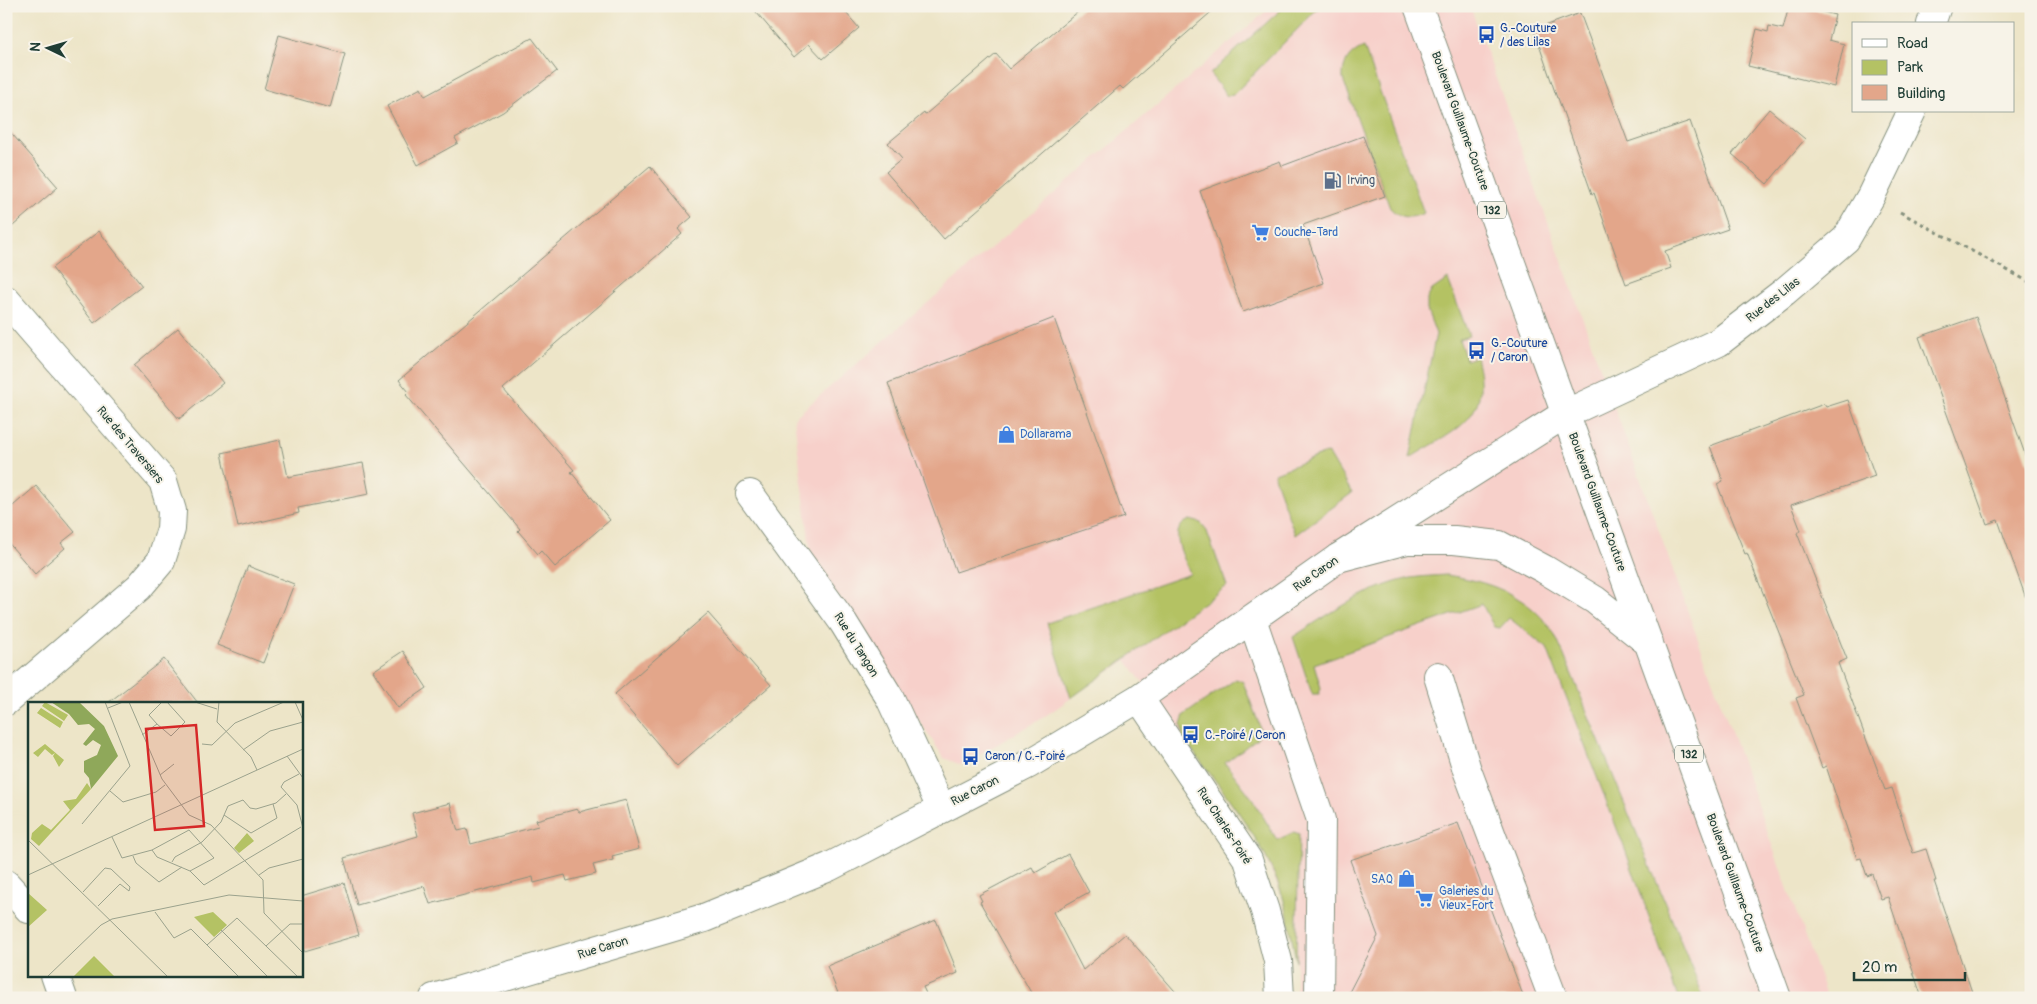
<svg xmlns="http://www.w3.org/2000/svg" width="2037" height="1004" font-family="Pangolin,sans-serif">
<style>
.built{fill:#f7d0ca}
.green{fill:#b4c264;stroke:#6a804c}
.building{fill:#e3a68a}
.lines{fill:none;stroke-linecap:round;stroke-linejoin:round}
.minor-casing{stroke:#86917e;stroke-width:30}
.major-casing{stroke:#86917e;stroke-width:30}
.path{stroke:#86917e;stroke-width:3;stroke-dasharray:4 4;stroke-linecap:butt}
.minor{stroke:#fff;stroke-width:28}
.major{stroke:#fff;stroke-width:28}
.labels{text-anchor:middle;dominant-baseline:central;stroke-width:4;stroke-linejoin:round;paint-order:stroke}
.shield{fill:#f7f3e8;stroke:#60746a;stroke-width:1}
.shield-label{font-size:11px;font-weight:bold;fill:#1f3d34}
.transit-label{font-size:12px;fill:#164399;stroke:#f7f3e8;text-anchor:start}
.street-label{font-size:12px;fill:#1f3d34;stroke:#f7f3e8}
.service-label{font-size:12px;fill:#4e5e75;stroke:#f7f3e8;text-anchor:start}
.shop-label{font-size:12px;fill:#366cbe;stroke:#f7f3e8;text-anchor:start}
.inset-road{fill:none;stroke:#9ba28d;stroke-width:1}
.view{fill:#d62828;fill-opacity:0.15;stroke:#d62828;stroke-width:2.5}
.inset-edge{fill:none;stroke:#1f3d34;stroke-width:2.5}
</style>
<rect width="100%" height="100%" fill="#f7f3e8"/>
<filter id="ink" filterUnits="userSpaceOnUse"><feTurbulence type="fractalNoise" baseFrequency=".02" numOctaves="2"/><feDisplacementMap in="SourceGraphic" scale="10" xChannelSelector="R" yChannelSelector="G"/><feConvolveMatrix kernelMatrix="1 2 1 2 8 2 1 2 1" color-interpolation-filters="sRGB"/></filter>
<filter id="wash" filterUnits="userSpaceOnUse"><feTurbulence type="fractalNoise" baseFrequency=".0096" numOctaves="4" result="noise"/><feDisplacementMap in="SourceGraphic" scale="20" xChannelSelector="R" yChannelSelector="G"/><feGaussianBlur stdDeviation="1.12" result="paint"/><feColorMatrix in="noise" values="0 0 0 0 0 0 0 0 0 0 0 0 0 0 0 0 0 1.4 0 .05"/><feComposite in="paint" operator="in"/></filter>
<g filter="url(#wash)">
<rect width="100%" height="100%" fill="#ede5c8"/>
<path class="built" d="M1272,6H1470L1827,998H1296V961L1283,898L1260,846L1242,818L1126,660L1041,719L961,765L944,758L811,556L794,418Z"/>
<path class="green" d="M1285,6H1320L1233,95L1227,96L1210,74Z
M1364,47L1424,213C1411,219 1401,219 1390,208L1343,79C1342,64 1349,53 1364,47Z
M1448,279L1469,336L1459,339L1466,360L1476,357C1493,420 1456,429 1410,458L1436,334L1427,310V299L1432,290Z
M1326,453L1329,454L1352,493L1295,535L1274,476L1275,473Z
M1190,520L1201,523L1206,529L1227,586L1071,698L1047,623L1190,574C1185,557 1165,529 1190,520Z
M1446,575C1487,581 1526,594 1551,629C1556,636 1559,645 1563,653L1704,998H1678L1626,852L1547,648L1509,618L1500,628L1494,627L1482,604L1314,664L1321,688L1319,694H1312L1293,637C1330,613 1368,587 1411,578C1423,576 1435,576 1446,575Z
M1236,679L1243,682L1259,724L1261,733L1256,739L1225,763L1252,798L1277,840L1294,832L1299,834L1296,961C1292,940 1289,917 1283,897C1263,837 1220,788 1183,738L1181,725L1184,715Z"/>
<g id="blocks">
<path class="building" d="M751,6H840L859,28L823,59L809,44L794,57Z
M1085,6H1218L1123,89L1120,86L944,239L886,172L902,159L888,143L924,113L926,114L996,54L1009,69Z
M1789,6H1799L1835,15L1829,40L1844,44L1834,87L1748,66L1757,29L1768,32L1769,26L1783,29Z
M1580,13L1628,142L1690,121L1728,229L1665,251L1671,268L1626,284L1594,193L1592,194L1558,98H1557L1534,30Z
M279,35L345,54L330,108L264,89Z
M532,38L557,71L503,112L455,138L458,143L418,165L387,106L421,88L425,96Z
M1769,109L1805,139L1767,184L1732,154Z
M6,127L58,187L6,232Z
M1363,136L1385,196L1303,225L1324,283L1243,312L1200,191L1280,161L1282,166Z
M650,166L692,217L678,229L682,234L503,389L574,470L571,472L610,520L555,567L541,551L538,554L518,531L520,529L406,395L409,392L399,380Z
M99,231L142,286L94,323L52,268Z
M1976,317L2031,471V600L2027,601L1998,520L1987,524L1919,337Z
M1054,318L1124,517L956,572L888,383Z
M178,328L223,383L179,419L134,365Z
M1848,400L1875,476L1791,505L1801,531L1797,533L1847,659L1838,663L1885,790L1892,788L1913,853L1926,849L1936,881H1934L1974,998H1922L1888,897L1881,899L1872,874L1867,876L1861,858L1857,859L1826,766L1822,768L1796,698L1804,695L1747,553L1745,554L1717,484L1723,481L1710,446L1824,404L1826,407Z
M280,440L288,477L363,463L369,494L298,508L299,513L238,527L222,453Z
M36,486L75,532L61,543L65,548L35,574L6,540V512Z
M248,566L294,584L263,663L217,645Z
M708,613L771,685L677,766L615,694Z
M403,651L427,688L398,708L373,671Z
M164,659L198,703H108Z
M626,800L639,849L612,856L613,860L593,865L596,874L567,881L565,875L534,883L533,877L430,904L424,886L357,905L344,858L418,836L412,813L450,803L458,831L467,829L471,844L538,826L536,820L577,809L579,812Z
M1458,823L1524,998H1346L1378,936L1350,860Z
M1068,854L1089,892L1053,912L1083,970L1125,934L1181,998H1034L980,902L982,901L979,895L1032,867L1035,873Z
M344,883L359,935L301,952V896Z
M936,920L958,973L923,987L928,998H840L827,966Z"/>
</g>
</g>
<g filter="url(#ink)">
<use href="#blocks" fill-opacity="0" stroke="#86917e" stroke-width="1"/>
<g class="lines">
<defs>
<path id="minor" d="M1931,24L1937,6
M6,300L163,481L172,511L171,529L161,561L139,587L6,701
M750,494L843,622L890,698L941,808
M1252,619L1321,820L1319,998
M1438,676L1467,770L1553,998
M1139,698L1248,860L1265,911L1278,961L1280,998
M6,884L29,909
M55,975L63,998
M434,998L704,918L829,867L1029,764L1139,698L1338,558L1565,414L1719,342L1784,292L1846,239L1871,196L1912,111"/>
<path id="major" d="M1418,6L1777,998
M1338,558L1407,540H1454L1499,545L1544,569L1595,600L1649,643"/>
</defs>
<use href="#minor" class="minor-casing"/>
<use href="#major" class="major-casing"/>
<path class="path" d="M1900,212L2031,283"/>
<use href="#minor" class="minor"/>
<use href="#major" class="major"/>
</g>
</g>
<defs>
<symbol id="bus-bare" viewBox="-9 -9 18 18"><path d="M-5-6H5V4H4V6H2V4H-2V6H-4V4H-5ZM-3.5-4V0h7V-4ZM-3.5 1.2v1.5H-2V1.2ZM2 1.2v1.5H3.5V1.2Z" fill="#1a4fb4" stroke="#f7f3e8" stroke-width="2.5" paint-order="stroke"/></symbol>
<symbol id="fuel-bare" viewBox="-9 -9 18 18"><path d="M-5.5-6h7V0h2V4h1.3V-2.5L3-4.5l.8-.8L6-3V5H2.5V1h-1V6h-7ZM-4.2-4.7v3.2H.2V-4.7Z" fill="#5c6f8a" stroke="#f7f3e8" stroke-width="2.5" paint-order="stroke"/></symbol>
<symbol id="supermarket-bare" viewBox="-9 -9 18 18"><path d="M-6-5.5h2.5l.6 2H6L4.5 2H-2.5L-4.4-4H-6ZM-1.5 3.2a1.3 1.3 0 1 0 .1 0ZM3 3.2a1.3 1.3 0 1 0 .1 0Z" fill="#3f7fe0" stroke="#f7f3e8" stroke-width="2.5" paint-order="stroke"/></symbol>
<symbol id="shop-bare" viewBox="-9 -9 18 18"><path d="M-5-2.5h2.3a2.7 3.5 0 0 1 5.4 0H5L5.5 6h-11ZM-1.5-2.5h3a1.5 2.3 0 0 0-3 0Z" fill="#3f7fe0" stroke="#f7f3e8" stroke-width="2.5" paint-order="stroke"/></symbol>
</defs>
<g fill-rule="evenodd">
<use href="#bus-bare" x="1474" y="22" width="25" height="25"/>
<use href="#fuel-bare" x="1320" y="168" width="25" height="25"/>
<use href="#supermarket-bare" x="1248" y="220" width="25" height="25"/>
<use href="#bus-bare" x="1464" y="338" width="25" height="25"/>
<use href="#shop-bare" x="994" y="422" width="25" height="25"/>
<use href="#bus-bare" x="1178" y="722" width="25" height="25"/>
<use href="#bus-bare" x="958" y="744" width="25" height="25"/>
<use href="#shop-bare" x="1394" y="866" width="25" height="25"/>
<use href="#supermarket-bare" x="1412" y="886" width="25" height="25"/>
</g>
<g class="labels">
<g class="shield">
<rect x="1478" y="201.5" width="28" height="17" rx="4"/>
<rect x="1675" y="745.5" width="28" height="17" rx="4"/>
</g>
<g class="shield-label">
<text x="1492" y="210">132</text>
<text x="1689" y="754">132</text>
</g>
<g class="transit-label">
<text x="1500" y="28">G.-Couture<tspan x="1500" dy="14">/ des Lilas</tspan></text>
<text x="1491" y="343">G.-Couture<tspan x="1491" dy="14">/ Caron</tspan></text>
<text x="1205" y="735">C.-Poiré / Caron</text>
<text x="985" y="756">Caron / C.-Poiré</text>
</g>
<g class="street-label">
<text transform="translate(1460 121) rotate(70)">Boulevard Guillaume-Couture</text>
<text transform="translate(1773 300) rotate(-38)">Rue des Lilas</text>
<text transform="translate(130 445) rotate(50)">Rue des Traversiers</text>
<text transform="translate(1597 502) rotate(70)">Boulevard Guillaume-Couture</text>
<text transform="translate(1316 574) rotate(-35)">Rue Caron</text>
<text transform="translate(856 645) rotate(58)">Rue du Tangon</text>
<text transform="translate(975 791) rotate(-27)">Rue Caron</text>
<text transform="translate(1224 826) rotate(57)">Rue Charles-Poiré</text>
<text transform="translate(1735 883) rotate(70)">Boulevard Guillaume-Couture</text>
<text transform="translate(603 948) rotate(-17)">Rue Caron</text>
</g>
<g class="service-label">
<text x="1347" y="180">Irving</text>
</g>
<g class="shop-label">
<text x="1274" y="232">Couche-Tard</text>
<text x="1020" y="434">Dollarama</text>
<text x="1393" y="879" text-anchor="end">SAQ</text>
<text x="1439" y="891">Galeries du<tspan x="1439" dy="14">Vieux-Fort</tspan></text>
</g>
</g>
<g transform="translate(28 702)">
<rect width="275" height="275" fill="#ede5c8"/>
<path d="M17,0L40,13L36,19L14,4ZM13,6L35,20L32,26L9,11ZM17,42L36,58L31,65L25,54L27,51L24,53L17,47L10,55L5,51ZM59,81L63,87L11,144L3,137L4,131L14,122L23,128L42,108L35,99L48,97ZM219,131L226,139L211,151L206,146ZM0,191L19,208L0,225ZM185,210L199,223L186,235L166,215ZM66,254L87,275H45Z" fill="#b4c264"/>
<path d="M23,0H51L76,24L90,54L63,87L61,76L56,70V59L69,53L73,43L65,38L58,44L55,42L67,27L61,22L50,23L41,12Z" fill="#8fa85a"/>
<path class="inset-road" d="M101,0L134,77L161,113L183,123L235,178L236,211L275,251M167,0L189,7M191,0L189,20L223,55L229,68M267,0L275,18M80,6L95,0M129,22L143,34L157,20L139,0M114,33L129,22L121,13L134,0M174,42L184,43L207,21L256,0M215,48L242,29L275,20M259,54L275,76M271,72L256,80L253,85L269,103L275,126M132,73L146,62M82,89L95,100L128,90L137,83M196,113L223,131L249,116L245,102M54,122L102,64L77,0M84,135L94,156L124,148L161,128L186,156L162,169M0,138L140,275M124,148L129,155L162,169L176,183L273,125M105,154L108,161L131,180L154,165M144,160L147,155L174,140L193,120L200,104L215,98L222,106L228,107L248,101L258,92M0,173L275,47M231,173L241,166L275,157M55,190L77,166L83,167L102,185L101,189L92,182M70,204L92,182M127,210L146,236L163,227L211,275M193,228L240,275M179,243L209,216L270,275M238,244L262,222H275M19,275L73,223L84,217L201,193L275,199"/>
<path class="view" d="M168,23L176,124L127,128L118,27Z"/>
<rect width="275" height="275" class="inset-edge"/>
</g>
<rect width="2037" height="1004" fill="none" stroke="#f7f3e8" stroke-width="25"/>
<rect x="1852" y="22" width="162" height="90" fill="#f7f3e8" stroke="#a1aaa0"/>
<rect x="1862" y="39" width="25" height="8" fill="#ffffff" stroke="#a1aaa0"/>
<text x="1897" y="48" font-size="15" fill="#1f3d34">Road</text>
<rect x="1862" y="60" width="25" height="15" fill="#b4c264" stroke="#a1aaa0"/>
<text x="1897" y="72" font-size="15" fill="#1f3d34">Park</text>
<rect x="1862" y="85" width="25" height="15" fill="#e3a68a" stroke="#a1aaa0"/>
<text x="1897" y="98" font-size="15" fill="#1f3d34">Building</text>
<g transform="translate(48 48) rotate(275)" stroke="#f7f3e8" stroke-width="4" paint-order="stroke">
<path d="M0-4L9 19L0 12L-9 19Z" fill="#1f3d34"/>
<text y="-8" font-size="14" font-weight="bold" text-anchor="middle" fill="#1f3d34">N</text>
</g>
<path d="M1854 972v8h111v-8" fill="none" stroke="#1f3d34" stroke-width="2.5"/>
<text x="1862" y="972" font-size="15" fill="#1f3d34" stroke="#f7f3e8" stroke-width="4" paint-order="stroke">20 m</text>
</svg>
